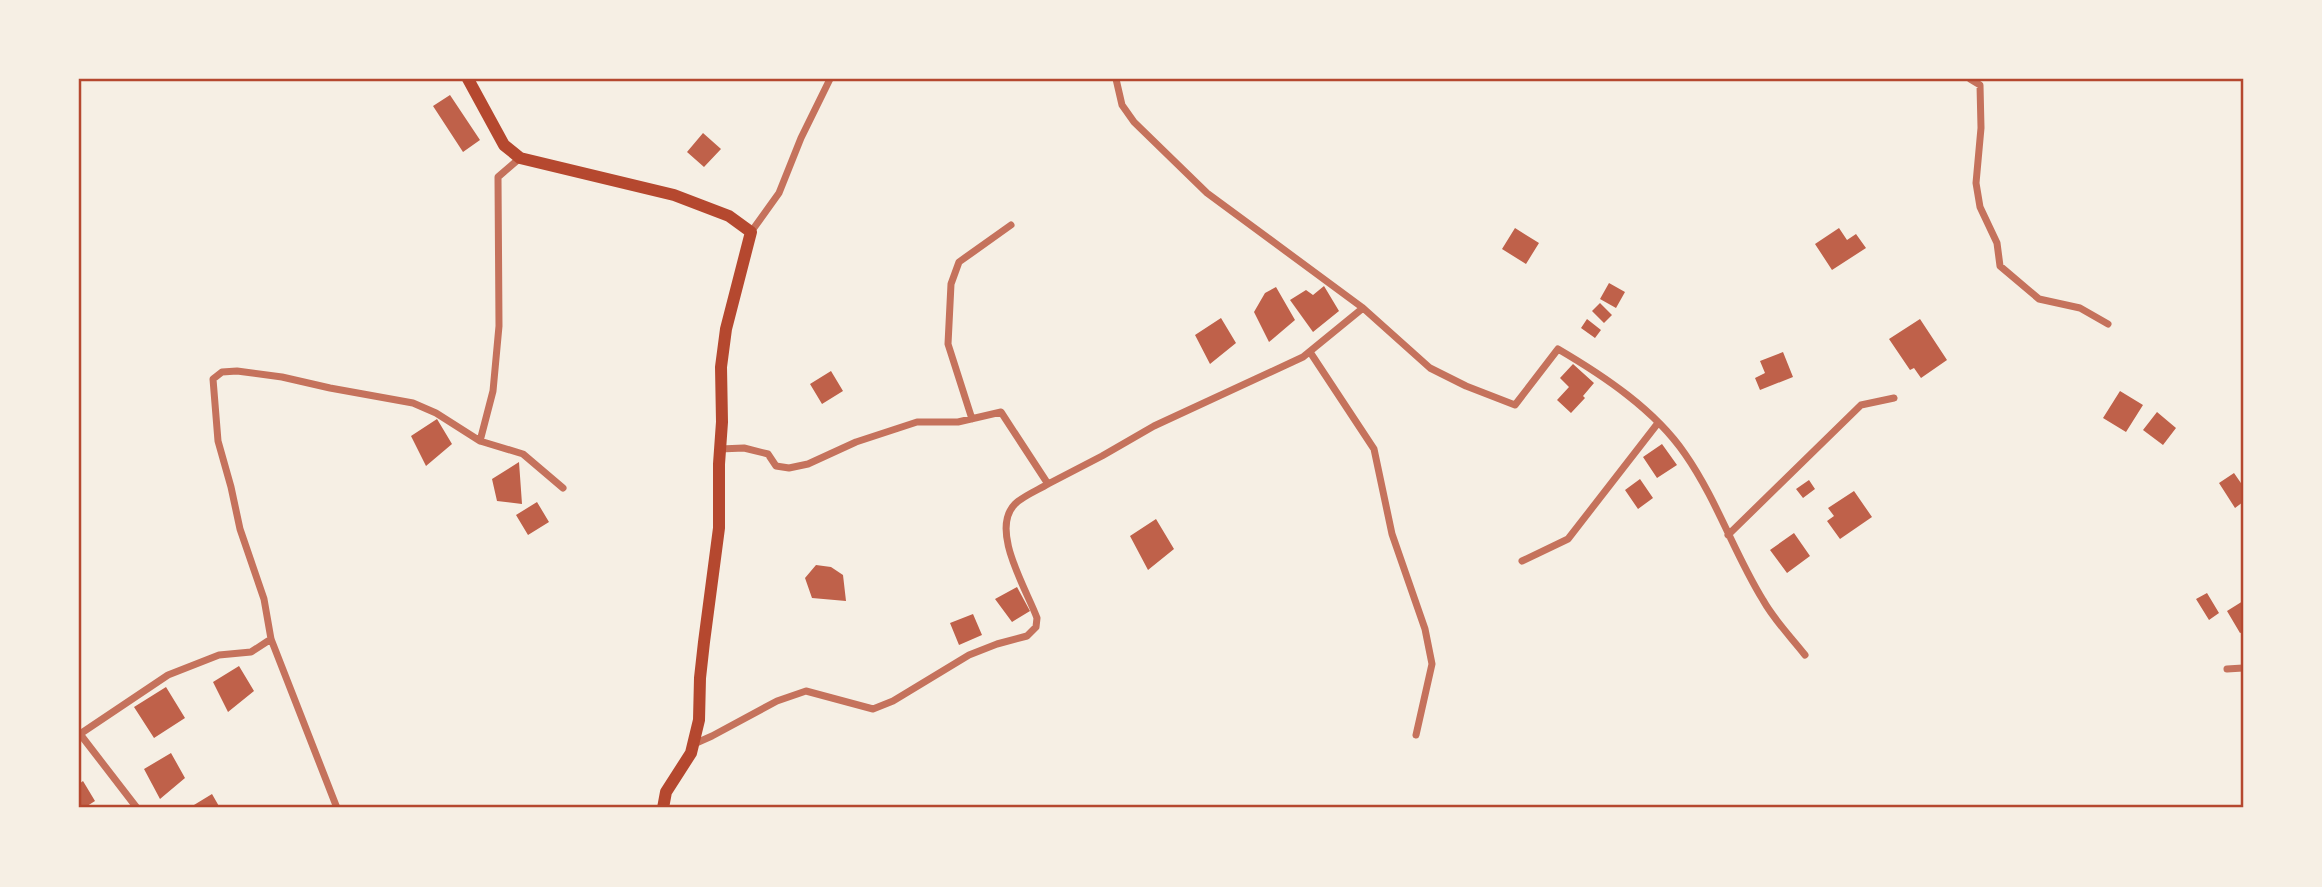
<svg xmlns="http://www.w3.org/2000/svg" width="2322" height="887" font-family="'Fira Sans Condensed',sans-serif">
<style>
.building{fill:#bf614a}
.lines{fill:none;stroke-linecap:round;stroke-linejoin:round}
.minor{stroke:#c5725c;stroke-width:7}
.secondary{stroke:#b5482f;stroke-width:12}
.neatline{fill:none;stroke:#b5482f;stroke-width:2.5}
</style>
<rect width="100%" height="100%" fill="#f6efe4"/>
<path class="building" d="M450,95L480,140L463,152L433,106Z
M703,133L721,149L704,167L687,152Z
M1515,228L1539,243L1526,264L1502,249Z
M1839,228L1847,240L1856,234L1866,248L1832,270L1815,244Z
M1609,283L1625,292L1616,308L1600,299Z
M1324,286L1339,311L1313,332L1290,300L1306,290L1313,295Z
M1276,287L1295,320L1269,342L1254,312L1265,293Z
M1600,303L1612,315L1604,323L1592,311Z
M1221,318L1236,343L1210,364L1195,335Z
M1587,319L1601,330L1595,338L1581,328Z
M1920,319L1947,360L1921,378L1914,368L1910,370L1889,339Z
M1783,352L1793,377L1760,390L1755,378L1765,373L1760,361Z
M1573,364L1594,383L1583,396L1585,398L1571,413L1557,400L1569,387L1560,378Z
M831,371L843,391L822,404L810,384Z
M2120,391L2143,405L2126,432L2103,418Z
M2157,412L2176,428L2163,445L2143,430Z
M437,419L452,444L426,466L411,436Z
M1662,444L1677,465L1657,478L1643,457Z
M519,462L522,504L497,501L492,479Z
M2234,473L2243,486V502L2235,508L2219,483Z
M1640,479L1653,498L1638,509L1625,490Z
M1809,480L1815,489L1803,498L1796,489Z
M1854,491L1872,517L1840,539L1827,521L1834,516L1828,508Z
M537,502L549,522L528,535L516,515Z
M1156,519L1174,549L1148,570L1130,536Z
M1794,533L1810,556L1787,573L1770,550Z
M816,565L831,567L843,575L846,601L812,598L805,578Z
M1017,587L1030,611L1012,622L995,599Z
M2207,593L2219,613L2209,620L2196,599Z
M2243,601V632L2240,633L2227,611Z
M973,614L982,635L959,645L950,623Z
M239,666L254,691L228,712L213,682Z
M166,687L185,718L154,738L134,707Z
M171,753L185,778L160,799L144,769Z
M83,781L95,801L84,808H79V784Z
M212,794L220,808H189Z"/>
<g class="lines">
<path class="minor" d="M1116,79L1122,105L1134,122L1207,193L1363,308
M1970,79L1980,85L1981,128L1976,183L1980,207L1997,243L2000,266L2039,299L2080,308L2108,324
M520,158L498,177L499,326L493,391L480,441L523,454L563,488
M751,232L779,193L801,138L830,79
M1310,352L1374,449L1392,534L1425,629L1432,664L1416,735
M972,419L948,344L951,284L959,262L1011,225
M720,449L744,448L768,454L776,466L789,468L808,464L856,442L917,422H958L1001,412L1048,484L1102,456L1154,426L1303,357L1363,308L1430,368L1466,386L1515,405L1558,349C1604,376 1655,410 1685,454C1717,500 1734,553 1763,600C1774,620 1791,637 1805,655
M1728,535L1861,405L1894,398
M1522,561L1568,539L1658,423
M2227,669L2243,668
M694,744L712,736L777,701L806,691L873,709L893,701L969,655L997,644L1027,636L1036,627L1037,618C1027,590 989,530 1015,504C1023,496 1038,490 1048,484
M137,808L80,734L168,675L219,655L251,652L271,639
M337,808L271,639L264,599L240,529L231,487L218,441L213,379L222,372L237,371L282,377L330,388L413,403L436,413L480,441"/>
<path class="secondary" d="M468,79L504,145L520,158L674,195L729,216L751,232L726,329L721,367L722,422L719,464V528L704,642L700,678L699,720L691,753L666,792L663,808"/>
</g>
<rect width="2322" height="887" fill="none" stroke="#f6efe4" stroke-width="161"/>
<rect x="80" y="80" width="2162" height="726" class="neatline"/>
</svg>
